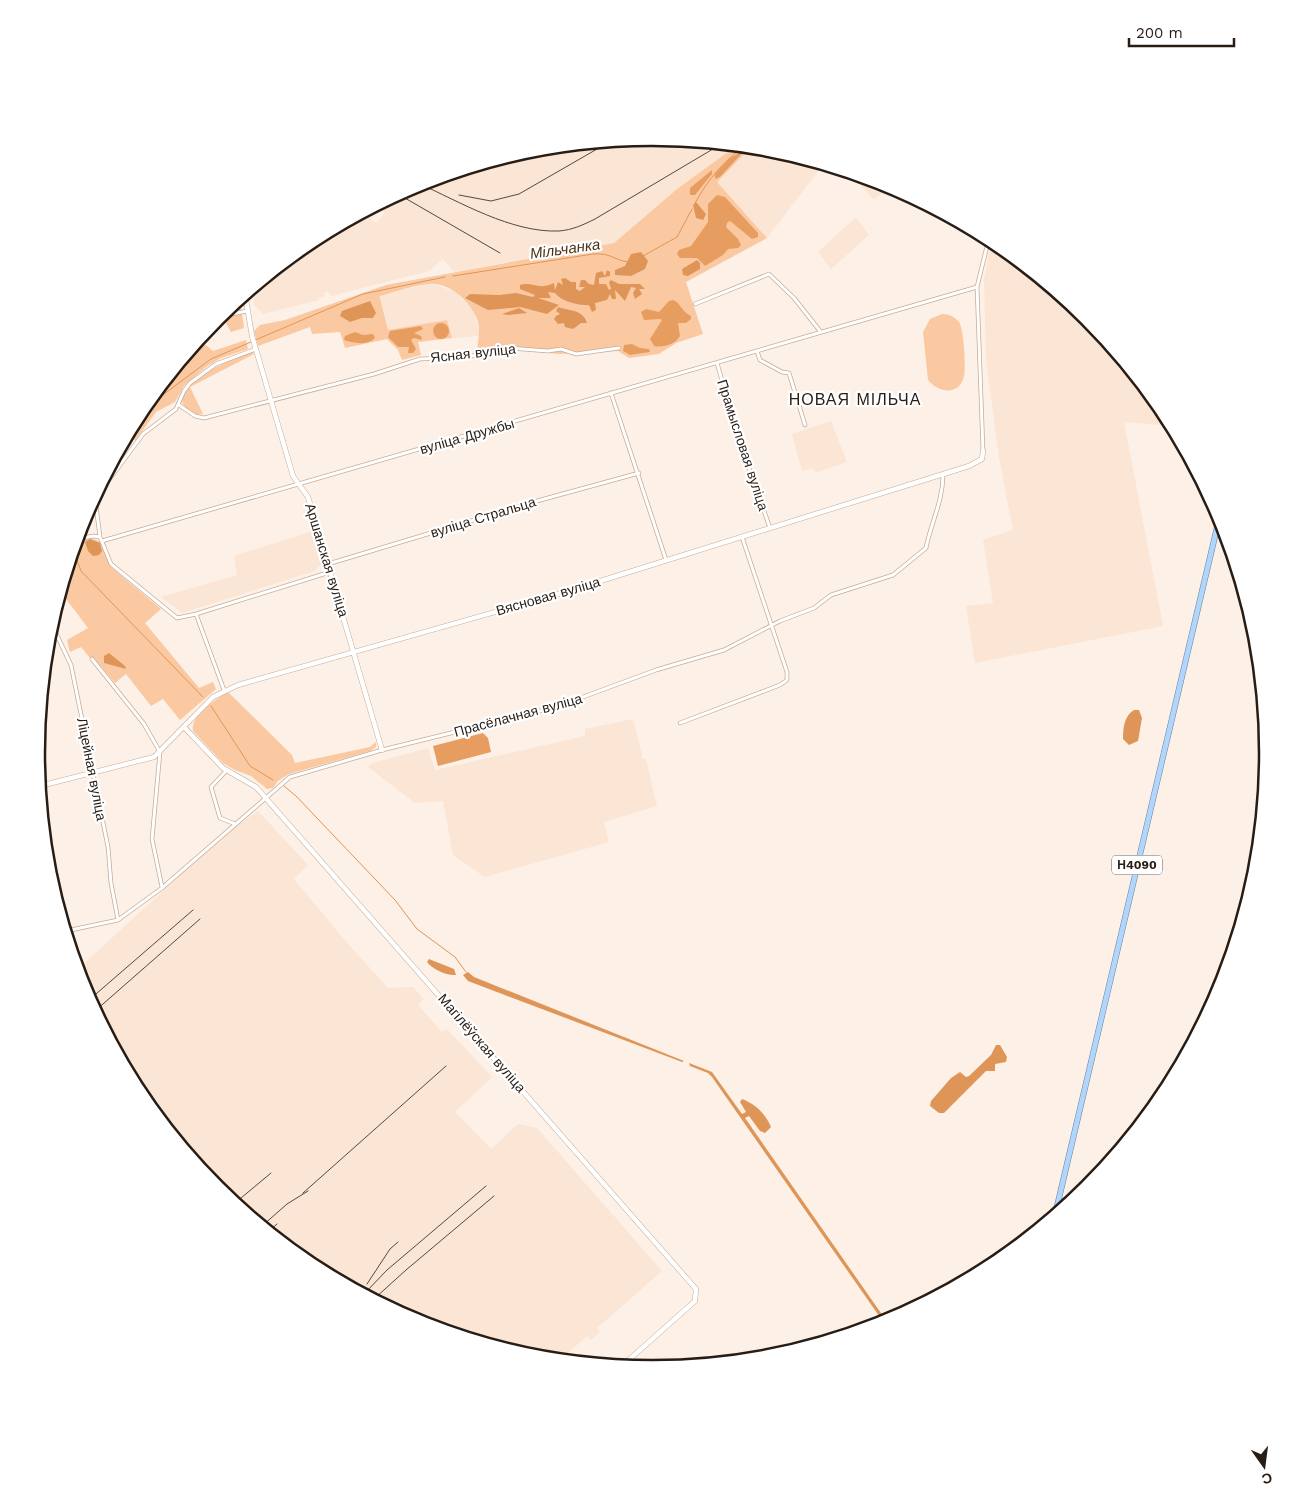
<svg xmlns="http://www.w3.org/2000/svg" width="1304" height="1506" font-family="'Work Sans',sans-serif">
<style>
.built{fill:#fbe5d4}
.green{fill:#fbc9a1}
.forest{fill:#e79d5f}
.water{fill:#df9557}
.lines{fill:none;stroke-linecap:round;stroke-linejoin:round}
.stream{stroke:#df9557;stroke-width:1}
.minor-casing{stroke:#c7ab95;stroke-width:4.5}
.tertiary-casing{stroke:#c7ab95;stroke-width:5.5}
.primary-casing{stroke:#6184a9;stroke-width:6}
.minor{stroke:#fff;stroke-width:3}
.tertiary{stroke:#fff;stroke-width:4.5}
.primary{stroke:#b2d6fb;stroke-width:5}
.rail{stroke:#544941;stroke-width:1}
.labels{text-anchor:middle;dominant-baseline:central;stroke-width:4.5;stroke-linejoin:round;paint-order:stroke}
.shield{fill:#fff;stroke:#68615b;stroke-width:1}
.shield-label{font-size:12px;font-weight:bold;fill:#281d15}
.street-label{font-size:14px;fill:#281d15;stroke:#fff}
.water-label{font-size:15px;font-style:italic;fill:#4e3015;stroke:#fff}
.quarter-label{font-size:16px;letter-spacing:1px;fill:#281d15;stroke:#fff}
.rim{fill:none;stroke:#281d15;stroke-width:2.5}
</style>
<rect width="100%" height="100%" fill="#fcf0e7"/>
<path class="built" d="M652,137L736,146L677,189L614,243L454,272L443,259L429,271L331,296L328,291L324,292L325,296L318,298L319,300L263,314L254,305L252,289L310,241L363,212L376,223L384,214L381,203L417,184L532,149Z
M751,147L772,149L823,165L767,238L717,182Z
M849,172L888,184L890,186L874,200Z
M856,217L869,235L831,269L818,252Z
M1005,250L1088,318L1164,411L1172,426L1124,422L1163,626L975,663L966,606L993,603L983,540L1013,530L999,457L986,360L984,280L989,252Z
M431,283L455,292L474,310L480,336L452,338L447,320L388,330L380,296Z
M831,421L847,462L815,473L813,468L802,471L792,434Z
M316,530L322,563L315,571L182,613L161,597L237,575L234,556Z
M633,719L643,759H646L657,806L604,822L609,842L485,877L453,855L443,801L415,803L368,767L373,763L428,748L435,770L585,736V729Z
M258,811L308,865L294,879L349,945L388,988L413,987L424,999L418,1005L442,1032L447,1029L492,1077L455,1112L491,1149L518,1124L537,1128L662,1271L597,1328L600,1332L591,1340L587,1336L568,1353L572,1357L568,1360L532,1357L416,1322L310,1265L216,1188L140,1095L83,988L77,970L224,835Z"/>
<path class="green" d="M736,146L751,147L717,182L767,238L686,282L703,334L676,343L659,354L629,358L618,351L559,354L517,350L478,356C476,345 481,334 478,322C473,304 450,282 429,284C413,285 396,292 380,296V298L388,330L447,320L452,338L418,342L421,355L402,360L398,350L387,339L345,348L340,332L312,334L310,327L258,346L254,331L260,325L285,320L386,285L614,243L677,189Z
M240,299L244,328L231,332L224,320L213,322Z
M942,314C948,314 954,316 959,322C964,330 966,367 964,376C960,396 938,393 928,380L923,332L930,319Z
M246,340L248,349L221,358L206,367L184,386L175,402L156,412L135,441L128,433L140,411L194,345L201,341L213,351Z
M252,353L254,354L190,387L203,414C196,415 190,413 185,407C166,383 238,357 252,353Z
M91,538L101,542L112,568L161,609L145,623L199,688L213,682L216,689L180,720L163,699L151,706L126,674L115,683L93,657L90,658L81,647L70,652L67,640L88,628L63,595L59,597L76,541Z
M228,692L292,755L295,763L370,747L376,742V747L370,751L289,774L278,781L273,788L267,789L251,776L235,770L223,763L193,731C190,716 216,699 228,692Z"/>
<path class="forest" d="M747,148L720,177L715,179V174L729,159Z
M712,170V174L695,195H690V188Z
M717,195L725,197L758,233V237L752,239L730,221L727,223L726,227L738,239L741,245L738,248L728,249L723,255L705,266L697,258H680L677,254L679,250L691,246L708,222V204Z
M673,300C680,302 680,310 691,316V319L686,323H678L680,336C676,344 663,348 654,346L650,339L662,320L660,319L644,320L641,312L646,309L659,312L669,301Z
M433 331a8 8 0 1 1 16 0a8 8 0 1 1-16 0Z
M421,326L423,329L414,333L421,336L422,340L414,338L411,340L416,349L413,353H408L409,347H398L388,337L390,331Z
M355,332L363,335L373,334L375,338C367,346 354,343 344,340L345,336Z
M632,344L640,348L649,349L650,352L630,355L623,351L624,345Z
M483,733L488,738L491,752L438,766L433,746Z"/>
<path class="water" d="M696,202L706,214L703,220L696,218L693,205Z
M641,252L648,261L645,269L631,276L615,275V270L625,266L631,254Z
M697,260L700,263V269L688,276L683,275L682,269Z
M607,270L610,272V276L599,278V284H606L609,290L611,289L609,282L611,280L619,284H640L645,289H639L642,294L635,299L633,293L636,288L631,287L625,301L615,290L616,299H612L610,294L607,300L595,303L596,310L592,312L589,305C580,306 560,301 555,293L548,292L551,298H538L559,305L547,314L520,307L488,310L465,298L470,294L499,295L516,293L533,297L535,295L520,289V285C533,281 538,291 554,283L555,290L558,282L563,285L561,279L565,278L571,282H576V289L580,291L585,287H579L581,280H585L589,284L594,285L596,273L602,271L605,276Z
M370,301L376,313L373,318H362L350,322L340,316L342,311Z
M558,307C569,311 583,309 587,323H581L573,329L565,327L564,323L558,324L554,319L556,316L560,314L556,311Z
M519,308L527,313L508,315L502,314Z
M90,539L100,543L102,551L99,555L93,556L88,551L85,542Z
M109,653L125,666L126,669L104,663V656Z
M1134,710H1139L1142,718L1138,741L1129,745L1123,739C1123,728 1124,716 1134,710Z
M429,959L454,969L456,975C447,976 432,969 427,962Z
M468,972L474,977L684,1061L682,1062L468,981L463,975Z
M996,1045H1000L1007,1057L1006,1062L995,1064V1071H986L944,1113H939L930,1106L931,1101L951,1078L960,1072L966,1077L969,1076L991,1055Z
M689,1063L712,1072L742,1114L746,1112L740,1102L742,1099C755,1104 765,1113 771,1127L765,1133L760,1131L749,1116L745,1118L883,1316L884,1323L712,1077L708,1073L690,1066Z"/>
<g class="lines">
<path class="stream" d="M695,203C708,180 723,161 745,146
M643,256L677,237L692,209
M453,276L593,254C612,253 611,259 628,262
M140,412L211,359L363,294L445,277
M73,550L81,571L203,697
M211,706L250,766L273,780
M284,786L296,796L395,900L417,929L455,957L466,972"/>
<defs>
<path id="minor" d="M695,304L769,274L794,298L820,331
M217,317L247,311
M256,349L216,364L190,383L184,391L176,409L143,434L97,496L96,506L100,537L111,564L177,618L196,614L330,572
M757,351L760,360L782,372L789,373L805,425
M717,363L739,440L770,528
M611,393L666,560
M179,405L195,416L204,418L374,374L420,359L467,357L509,348L548,351L561,349L576,354L619,348
M983,451L977,287L989,238
M77,539L93,536L100,537
M102,541L977,287
M328,564L537,501L639,473
M196,614L224,690
M51,623L71,665L108,847L111,883L118,920
M92,659L144,724L160,752L152,839L162,887
M680,723L780,685L787,680V672L742,537
M227,770L211,787L220,818L235,824
M66,931L118,920L162,888L290,777L382,750L556,707L656,670L724,650L780,621L814,608L831,595L893,575L926,548C931,522 943,502 943,474"/>
<path id="tertiary" d="M245,294L252,336L293,476L308,497L382,750
M184,727L223,768L256,787L696,1289L695,1301L622,1366
M40,786L154,757L213,697L238,685L562,593L969,466L982,459L983,451"/>
<path id="primary" d="M1055,1215L1220,515"/>
</defs>
<use href="#minor" class="minor-casing"/>
<use href="#tertiary" class="tertiary-casing"/>
<use href="#primary" class="primary-casing"/>
<use href="#minor" class="minor"/>
<use href="#tertiary" class="tertiary"/>
<use href="#primary" class="primary"/>
<path class="rail" d="M451,173L472,171L547,148
M418,183C460,202 512,233 559,231C572,230 583,225 595,219L718,146
M398,194L500,253
M459,195L491,201L519,194L611,141
M89,1000L193,910
M95,1011L200,919
M303,1193L446,1066
M235,1203L271,1173
M262,1226L287,1204L308,1191
M269,1231L277,1224
M367,1284L390,1249L398,1242
M364,1294L387,1270L486,1186
M374,1299L406,1270L494,1196"/>
</g>
<g class="labels">
<rect class="shield" x="1112" y="855.5" width="50" height="19" rx="4"/>
<g class="shield-label">
<text x="1137" y="865">Н4090</text>
</g>
<g class="street-label">
<text transform="translate(473 353) rotate(-6)">Ясная вуліца</text>
<text transform="translate(467 436) rotate(-16)">вуліца Дружбы</text>
<text transform="translate(743 445) rotate(72)">Прамысловая вуліца</text>
<text transform="translate(483 517) rotate(-17)">вуліца Стральца</text>
<text transform="translate(327 560) rotate(73)">Аршанская вуліца</text>
<text transform="translate(548 596) rotate(-16)">Вясновая вуліца</text>
<text transform="translate(518 715) rotate(-15)">Прасёлачная вуліца</text>
<text transform="translate(92 769) rotate(79)">Ліцейная вуліца</text>
<text transform="translate(482 1043) rotate(49)">Магілёўская вуліца</text>
</g>
<g class="water-label">
<text transform="translate(565 249) rotate(-8)">Мільчанка</text>
</g>
<g class="quarter-label">
<text x="855" y="399">НОВАЯ МІЛЬЧА</text>
</g>
</g>
<path d="M0 0H1304V1506H0ZM45 753a607 607 0 1 1 1214 0a607 607 0 1 1-1214 0Z" fill="#fff" fill-rule="evenodd"/>
<path class="rim" d="M45 753a607 607 0 1 1 1214 0a607 607 0 1 1-1214 0Z"/>
<g transform="translate(1264 1466) rotate(166)" stroke="#ffffff" stroke-width="4" paint-order="stroke">
<path d="M0-4L9 19L0 12L-9 19Z" fill="#281d15"/>
<text y="-8" font-size="14" font-weight="bold" text-anchor="middle" fill="#281d15">С</text>
</g>
<path d="M1129 38v8h105v-8" fill="none" stroke="#281d15" stroke-width="2.5"/>
<text x="1136" y="38" font-size="15" fill="#281d15" stroke="#ffffff" stroke-width="4" paint-order="stroke">200 m</text>
</svg>
